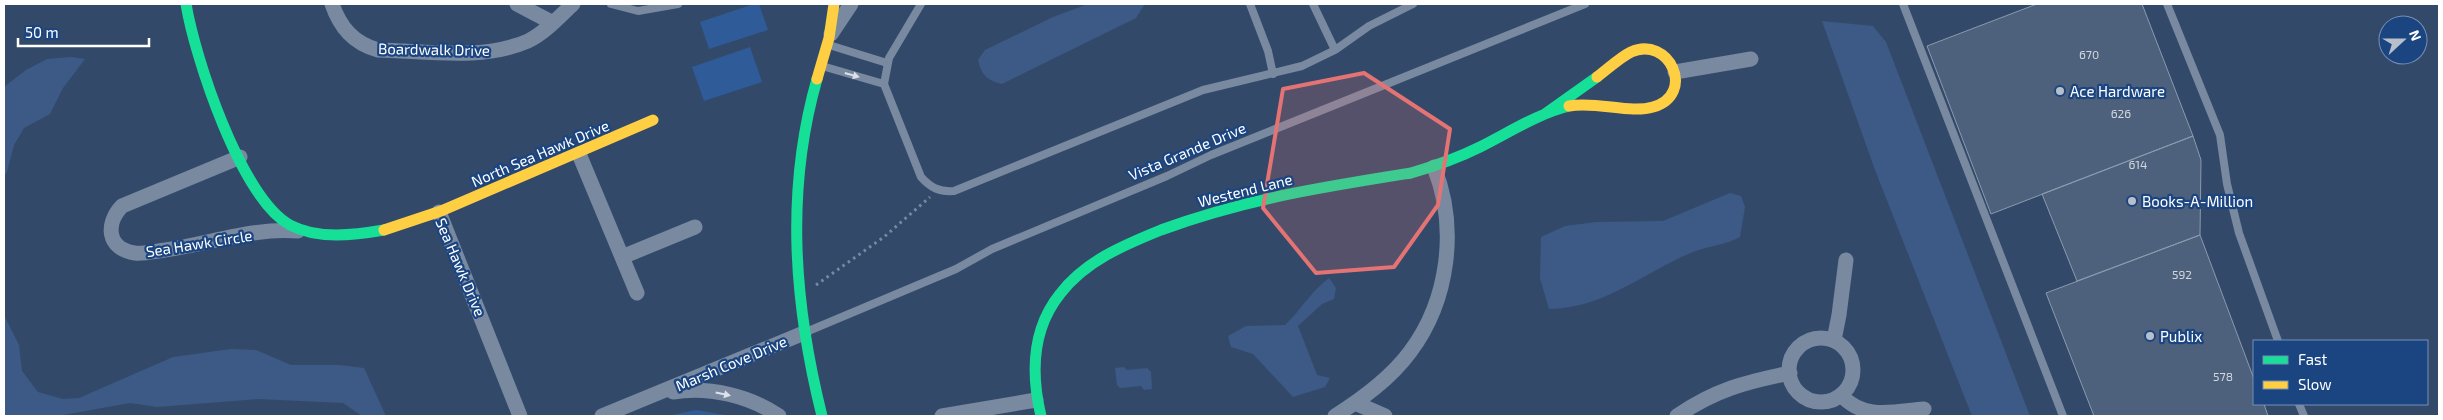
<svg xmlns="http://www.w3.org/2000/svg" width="2443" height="420" font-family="'Exo 2',sans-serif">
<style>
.green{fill:#2f5b99}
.water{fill:#3c5a85}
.building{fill:#4e617c;stroke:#8b9aae}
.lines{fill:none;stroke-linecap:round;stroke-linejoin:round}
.path{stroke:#7889a0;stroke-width:3;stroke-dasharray:2.5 4;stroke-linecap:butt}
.lane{stroke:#7889a0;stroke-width:8}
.street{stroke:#7889a0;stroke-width:15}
.fast{stroke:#16e098;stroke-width:11}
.slow{stroke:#ffcf43;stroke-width:11}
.oneway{fill:#dde2e7}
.marked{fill:#e47373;fill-opacity:0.2;stroke:#e47373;stroke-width:4;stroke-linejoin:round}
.poi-dot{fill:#b7bfcb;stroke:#1b4581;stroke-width:2}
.labels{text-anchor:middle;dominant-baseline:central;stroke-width:4.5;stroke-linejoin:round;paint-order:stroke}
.number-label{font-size:12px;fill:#d3d8de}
.street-label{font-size:15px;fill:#fff;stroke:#1b4581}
.poi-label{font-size:15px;fill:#fff;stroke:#1b4581;text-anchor:start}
</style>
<rect width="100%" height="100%" fill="#32496a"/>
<path class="green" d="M754,4H759L768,30L709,49L700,22Z
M750,47L762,82L704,101L692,67Z
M696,410L731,416H667Z"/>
<path class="water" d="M1088,4H1145L1136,18L1002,84C986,80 982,75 978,60L985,50L1053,17Z
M1822,21L1873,26L1886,42L2030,416H1972L1875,170Z
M71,57L85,59L63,88L50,114L24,128L14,145L7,172L4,176V87L26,70L47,59Z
M1730,193L1741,196L1745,207L1740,237C1725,245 1708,246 1693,252C1642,273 1606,308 1549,309L1540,278L1541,237L1565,226L1597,222L1663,221Z
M1329,278L1336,288L1334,299L1322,304L1298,326L1317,375L1330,378L1325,387L1293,397L1253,354L1231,347L1228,336L1246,326L1285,325C1301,310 1311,291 1329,278Z
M4,315L19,345L22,371L38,392L63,399L79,398L173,357L231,349L256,350L291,365H339L364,368L386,416H362L343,403L258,399L157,407L130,403L58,416H4Z
M1124,367L1127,370L1147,368L1151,372L1152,389L1144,390L1141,386L1120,388L1117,385L1115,368Z"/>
<path class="building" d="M2037,4H2142L2193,136L1991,214L1927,46Z
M2193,136L2201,160L2200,235L2077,281L2042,194Z
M2200,235L2254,379V404H2264L2268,416H2094L2046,293Z"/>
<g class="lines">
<path class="path" d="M816,285L884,237L930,197"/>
<path class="lane" d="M611,4L638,11L678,4
M921,4L889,58L884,84L921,177C931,188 939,192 954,191L1203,90L1302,66L1335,50L1369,26L1413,4
M1250,4L1268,51L1273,74
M1313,4L1335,50
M1903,4L2063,416
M2167,4L2220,135L2227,184L2239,233L2278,341
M829,45L887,63
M822,66L884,84
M806,332L956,269L992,249L1167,176L1211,155L1585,4
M2299,404L2304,416"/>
<path class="street" d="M332,4C340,27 353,43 378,50C427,51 483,61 528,41C545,33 560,16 573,4
M517,4L553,23
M831,34L851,4
M1675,72L1751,59
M579,154L637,293
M240,157L122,206C105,224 107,249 135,253C144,254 156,251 165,250C209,244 255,227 298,231
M439,212L520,416
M622,257L695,227
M1789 370a32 32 0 1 1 64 0a32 32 0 1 1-64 0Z
M1834,340L1839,315L1846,260
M673,392C709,386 750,396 779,416
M1841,395C1864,420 1891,412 1924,409
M1355,403L1385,416
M602,416L804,333
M942,416L1036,400
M1335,416C1362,399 1390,379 1410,352C1449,300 1458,227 1434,167
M1677,416C1715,390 1745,382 1790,373"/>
<path class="fast" d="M186,4C195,58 241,198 290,225C318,240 355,235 384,230
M817,79C785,191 794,304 822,416
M1545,114L1597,77
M1041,416C1031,374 1032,329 1060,294C1085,261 1124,245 1161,230C1245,199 1323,187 1411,173C1435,166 1458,158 1480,147C1510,132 1537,114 1569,106"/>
<path class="slow" d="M817,79L829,38L834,4
M1569,106C1597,101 1630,114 1653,107C1697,94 1669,35 1631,52C1619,58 1608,69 1597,77
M384,230L441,211L653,120"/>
</g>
<defs><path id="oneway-solid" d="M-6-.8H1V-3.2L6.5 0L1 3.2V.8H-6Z" transform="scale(1.25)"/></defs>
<g class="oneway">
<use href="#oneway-solid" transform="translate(852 75) rotate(16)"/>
<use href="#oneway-solid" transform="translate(723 394) rotate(12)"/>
</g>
<path class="marked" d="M1364,73L1450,129L1438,205L1394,267L1316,273L1263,208L1283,89Z"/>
<g class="poi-dot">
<circle cx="2060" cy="91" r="5"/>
<circle cx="2132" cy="201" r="5"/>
<circle cx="2150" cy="336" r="5"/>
</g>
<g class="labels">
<g class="number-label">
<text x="2089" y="54">670</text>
<text x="2121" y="113">626</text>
<text x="2138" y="164">614</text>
<text x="2182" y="274">592</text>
<text x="2223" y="376">578</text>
</g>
<g class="street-label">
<text transform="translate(434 49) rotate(1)">Boardwalk Drive</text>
<text transform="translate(1187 151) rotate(-23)">Vista Grande Drive</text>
<text transform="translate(540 153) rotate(-23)">North Sea Hawk Drive</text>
<text transform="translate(1245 190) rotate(-14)">Westend Lane</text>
<text transform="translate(199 243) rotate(-9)">Sea Hawk Circle</text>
<text transform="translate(461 267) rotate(67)">Sea Hawk Drive</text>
<text transform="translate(731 363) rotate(-23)">Marsh Cove Drive</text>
</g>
<g class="poi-label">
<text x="2070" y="91">Ace Hardware</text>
<text x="2142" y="201">Books-A-Million</text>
<text x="2160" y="336">Publix</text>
</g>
</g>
<rect width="2443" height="420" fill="none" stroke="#ffffff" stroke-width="10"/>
<rect x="2253" y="340" width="175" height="65" fill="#1b4581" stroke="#768fb3"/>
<rect x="2263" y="356" width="25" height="8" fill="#16e098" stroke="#768fb3"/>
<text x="2298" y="365" font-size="15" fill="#ffffff">Fast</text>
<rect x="2263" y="381" width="25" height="8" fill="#ffcf43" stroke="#768fb3"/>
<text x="2298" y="390" font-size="15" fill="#ffffff">Slow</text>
<g transform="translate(2403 40) rotate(69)"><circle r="24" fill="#1b4581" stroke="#768fb3"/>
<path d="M0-4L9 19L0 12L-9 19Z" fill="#b7bfcb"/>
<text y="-8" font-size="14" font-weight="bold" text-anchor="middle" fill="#ffffff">N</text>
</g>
<path d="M18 38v8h131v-8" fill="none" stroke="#ffffff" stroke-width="2.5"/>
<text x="25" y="38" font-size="15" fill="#ffffff" stroke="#1b4581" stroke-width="4" paint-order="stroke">50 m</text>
</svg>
